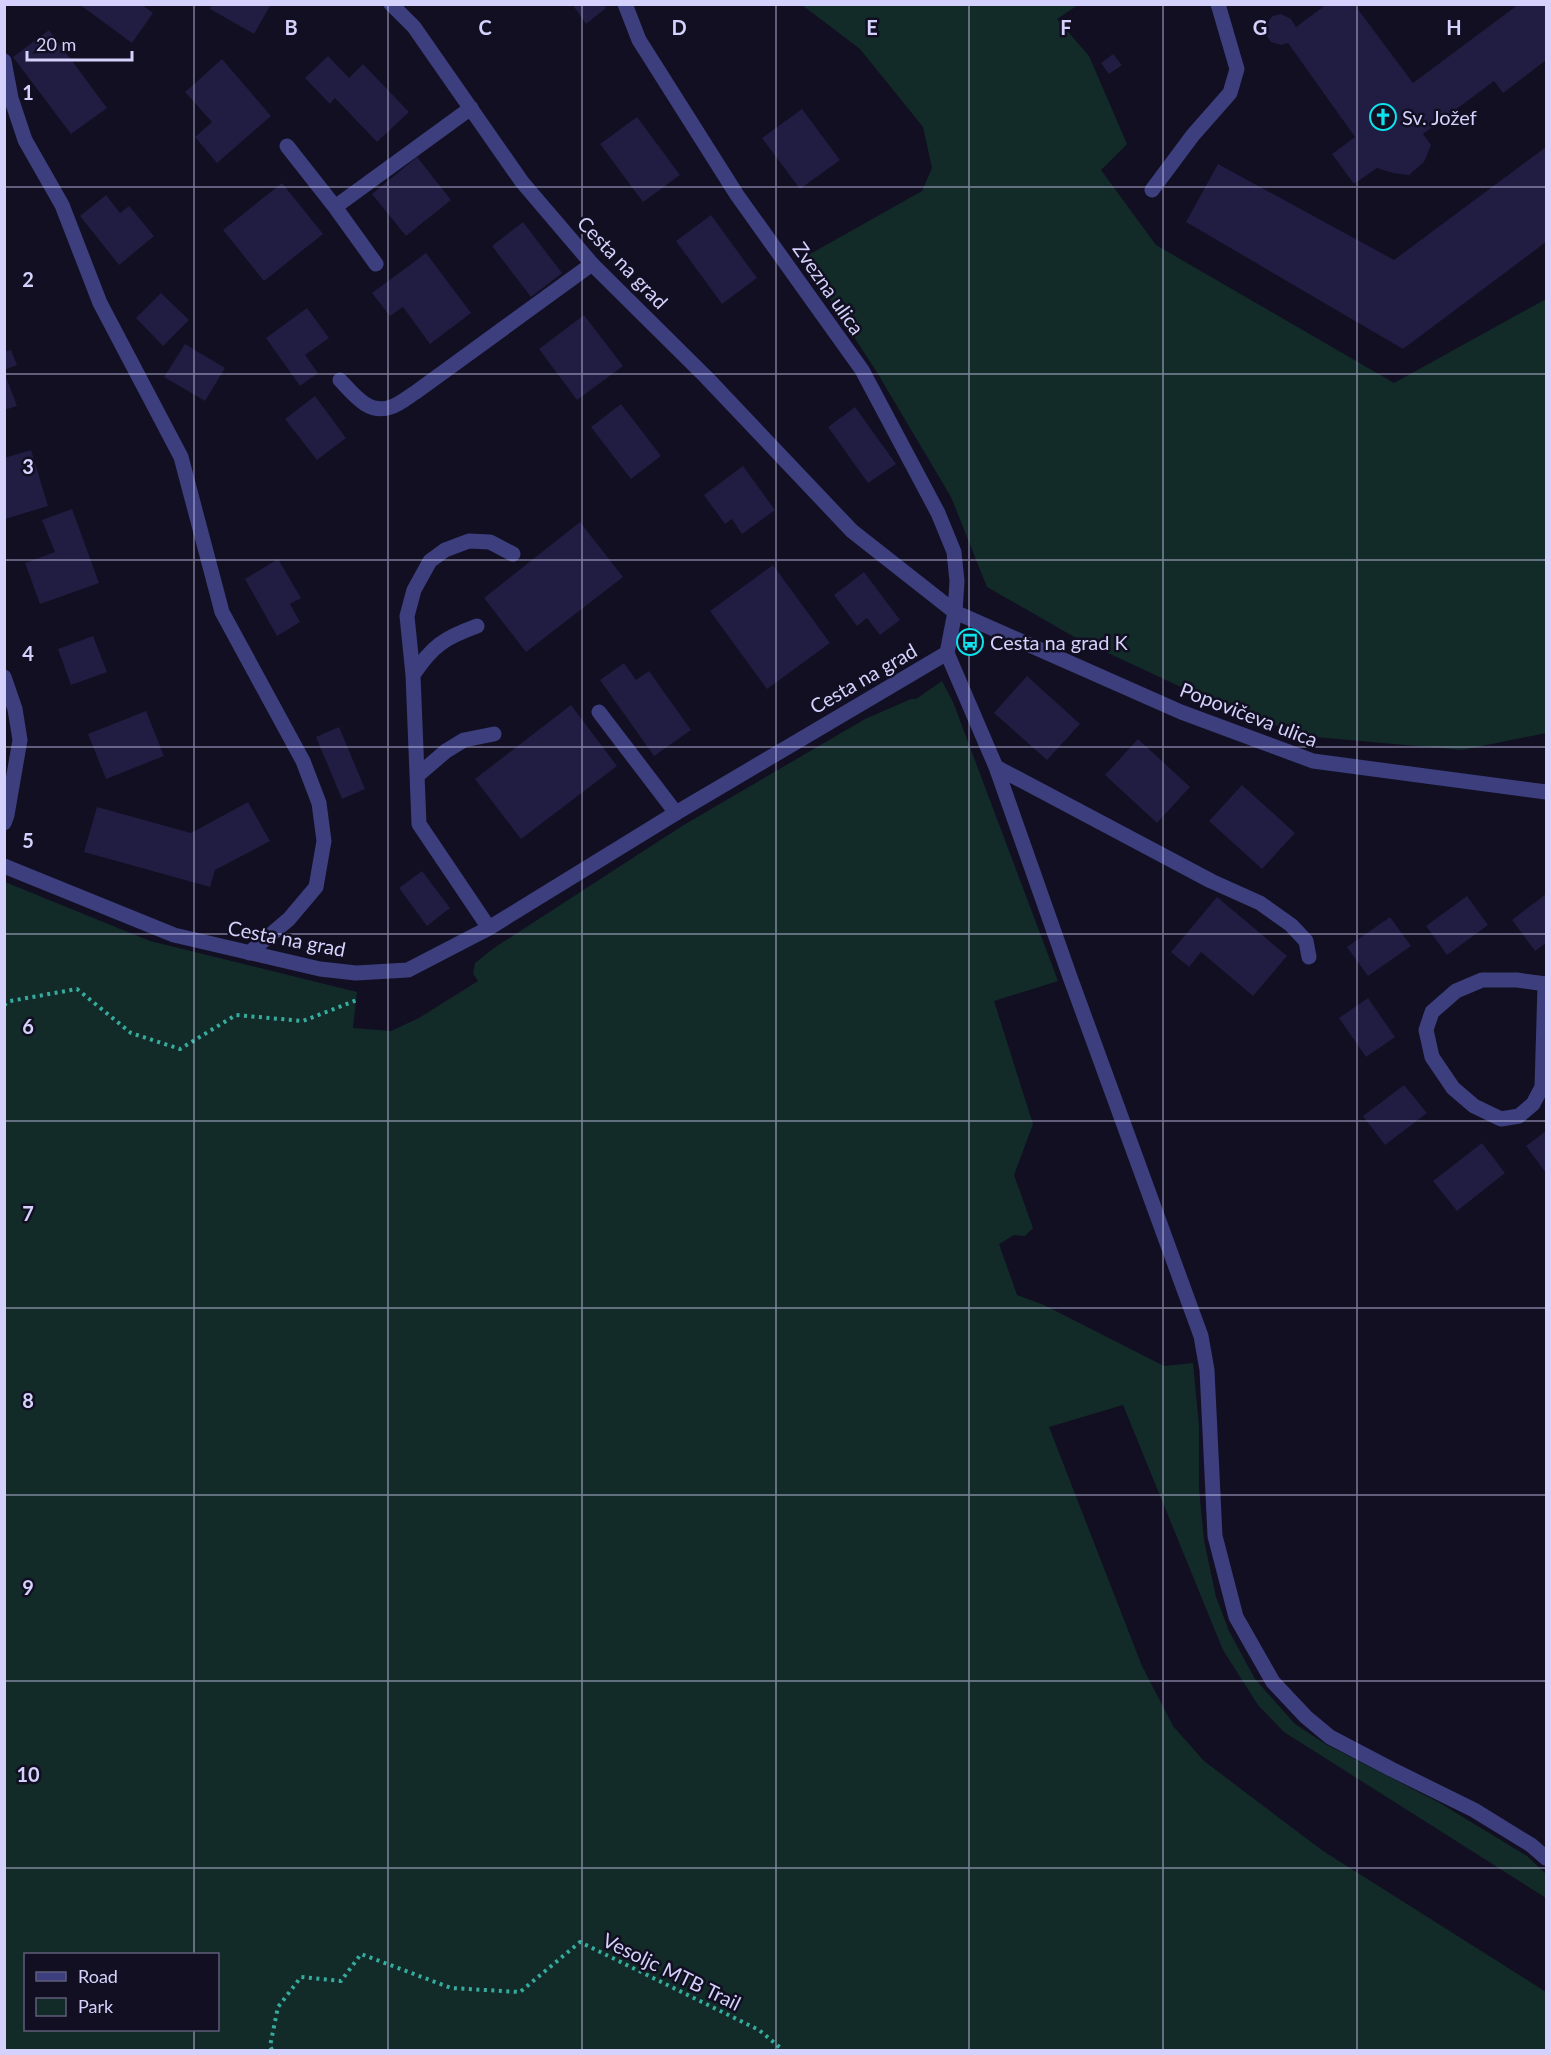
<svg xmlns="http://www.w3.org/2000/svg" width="1551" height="2055" font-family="Lato,sans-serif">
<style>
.green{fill:#122b28;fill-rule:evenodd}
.building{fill:#211c41}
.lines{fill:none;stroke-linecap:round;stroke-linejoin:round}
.path{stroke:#35ac9e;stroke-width:4;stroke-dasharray:3 4.5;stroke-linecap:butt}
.lane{stroke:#3c3e7d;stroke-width:15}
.street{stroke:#3c3e7d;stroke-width:15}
.grid{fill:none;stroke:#d4d1fc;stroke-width:1.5;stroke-opacity:0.55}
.labels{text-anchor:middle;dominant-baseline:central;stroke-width:5;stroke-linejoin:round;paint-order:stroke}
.poi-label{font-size:20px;fill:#d4d1fc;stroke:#110f21;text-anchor:start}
.street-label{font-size:20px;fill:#d4d1fc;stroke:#110f21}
.grid-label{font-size:20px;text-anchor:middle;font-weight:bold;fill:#d4d1fc;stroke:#110f21;stroke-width:5;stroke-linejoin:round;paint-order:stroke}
</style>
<rect width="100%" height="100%" fill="#110f21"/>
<path class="green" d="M802,5H1078L1057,19L1089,56L1127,144L1101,170L1156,245L1394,383L1546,299V733L1462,750L1304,736L1213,702L1076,638L987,587L951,497L878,374L803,258L922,191L932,168L923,127L860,49Z
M942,681L953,702L1058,981L994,1001L1033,1124L1014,1175L1033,1228L1025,1236L1014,1235L999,1244L1017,1295L1044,1305L1164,1366L1193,1363L1199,1426V1489L1204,1540L1216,1597L1229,1631L1255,1679L1295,1724L1327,1745L1440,1803L1527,1856L1546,1874V1898L1284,1732L1258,1705L1223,1650L1123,1405L1049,1427L1142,1666L1173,1726L1204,1761L1323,1851L1546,1992V2050H5V882L150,941L357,992L353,1028L391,1031L419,1018L478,981L473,973L475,963L494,948L682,826L865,719L911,699H916ZM218,1954V2030H26V1954Z"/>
<path class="building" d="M79,4H141L153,13L132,43Z
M212,4H271L254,34L210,9Z
M572,4H603L606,8L586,24Z
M1327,4H1354L1413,83L1519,4H1546V63L1545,61L1503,93L1494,81L1423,134L1431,145L1424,162L1409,175L1393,173L1377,168L1354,184L1332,154L1355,137L1288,43L1281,45L1271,42L1265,34V24L1273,16L1281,14L1291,19L1296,27Z
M49,30L107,108L71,134L13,57Z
M1113,54L1122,65L1109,74L1101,63Z
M328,56L349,78L363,64L409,112L377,142L335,98L330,104L305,78Z
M222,59L271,116L217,163L195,137L212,122L185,92Z
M802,109L840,160L800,189L762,138Z
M637,117L680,175L643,202L600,144Z
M1546,147V242L1403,349L1186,222L1218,164L1394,260Z
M417,157L451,200L406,236L372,194Z
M282,183L323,234L264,281L223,230Z
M106,195L120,213L129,206L154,236L119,265L80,216Z
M711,215L757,278L722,304L676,241Z
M523,222L562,273L531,297L492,246Z
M426,253L471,313L430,344L403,307L390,316L372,293Z
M161,293L189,320L163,346L136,318Z
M307,308L329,338L305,355L318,373L300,386L266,338Z
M584,315L623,366L577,400L539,349Z
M185,344L225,368L205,401L164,377Z
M11,350L17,365L4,370V352Z
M4,372L17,406L4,410Z
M315,396L346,438L317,460L285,419Z
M621,404L661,456L631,479L591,427Z
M855,407L896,464L868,483L828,427Z
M31,450L48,506L5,519L4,458Z
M743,466L775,510L742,534L732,519L725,524L704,495Z
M72,509L99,583L40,604L25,563L55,552L42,520Z
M580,522L623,577L526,652L484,598Z
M278,559L301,598L290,604L300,622L277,636L245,579Z
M773,565L830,643L767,689L710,611Z
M864,572L900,620L880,635L867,618L857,626L834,595Z
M93,636L107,672L71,685L58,649Z
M624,663L636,680L649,671L691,730L654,756L600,680Z
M1027,676L1080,724L1047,760L994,713Z
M571,705L617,766L521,839L475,779Z
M146,711L164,756L106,779L88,734Z
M339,727L365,789L342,799L316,737Z
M1138,739L1190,787L1157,823L1105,775Z
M1242,785L1295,833L1262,869L1209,821Z
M248,802L270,841L215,870L210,887L84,852L97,807L191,833Z
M422,871L450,908L427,926L399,888Z
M1546,894V943L1535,951L1512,920Z
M1467,896L1488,925L1447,955L1426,926Z
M1217,897L1287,956L1253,996L1201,952L1189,967L1171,952Z
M1390,917L1411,946L1368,976L1347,947Z
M1368,998L1395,1037L1366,1057L1339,1018Z
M1404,1085L1427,1113L1385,1145L1363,1116Z
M1546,1131V1173L1526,1146Z
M1482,1143L1505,1173L1457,1211L1433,1181Z"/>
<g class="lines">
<path class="path" d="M4,1005L10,1001L77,989L131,1033L180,1049L236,1015L303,1021L357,1000
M272,2050L270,2046L278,2007L301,1977L341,1981L361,1954L451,1988L520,1992L580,1942L759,2030L783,2050"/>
<path class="lane" d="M287,146L335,207L471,108
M1152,190L1193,135L1230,93L1237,69L1218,4
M335,207L376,264
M340,380C354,395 369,415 391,407C400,404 408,397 416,392L592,264
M413,675C432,646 444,638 477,626
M599,712L676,813
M418,775L446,751L464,740L494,734
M489,928L419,824L413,675L407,616L414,590L430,561L445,550L469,541L490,542L513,554"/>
<path class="street" d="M391,4L414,27L522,182L592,264L707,378L852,531L955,612L1181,712L1313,761L1546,792
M4,61L11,98L25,140L62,205L100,303L181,457L222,612L303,761L319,803L324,841L316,887L289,919L249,953
M947,653L996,767L1070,977L1201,1336L1207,1370L1215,1536L1236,1617L1273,1682L1306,1717L1330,1737L1391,1769L1474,1810L1531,1845L1546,1858
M4,677L15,709L20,740L7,815L4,823
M996,767L1211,881L1260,903L1291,925L1306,941L1309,957
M4,866L174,935L320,969L356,973L408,970L489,928L676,813L947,653L955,612L957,581L954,552L938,513L862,370L737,195L639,40L625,4
M1545,985L1542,1087L1533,1104L1519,1116L1501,1119L1474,1106L1453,1088L1432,1057L1426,1030L1432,1012L1456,991L1482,980H1517L1546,984"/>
</g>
<path class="grid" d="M194,4V1954M388,4V2050M582,4V2050M776,4V2050M969,4V2050M1163,4V2050M1357,4V2050M4,187H1546M4,374H1546M4,560H1546M4,747H1546M4,934H1546M4,1121H1546M4,1308H1546M4,1495H1546M4,1681H1546M4,1868H1546M194,2030V2050"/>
<defs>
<symbol id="church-ring" viewBox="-11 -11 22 22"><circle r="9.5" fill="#110f21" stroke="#0ee2ec" stroke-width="1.5"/><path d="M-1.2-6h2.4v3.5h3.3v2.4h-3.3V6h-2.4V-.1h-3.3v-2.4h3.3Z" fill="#0ee2ec"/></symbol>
<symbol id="bus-ring" viewBox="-11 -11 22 22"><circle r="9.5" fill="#110f21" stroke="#0ee2ec" stroke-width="1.5"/><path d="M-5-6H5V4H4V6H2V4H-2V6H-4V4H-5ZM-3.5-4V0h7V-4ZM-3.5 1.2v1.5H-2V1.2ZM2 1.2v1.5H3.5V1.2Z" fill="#0ee2ec"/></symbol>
</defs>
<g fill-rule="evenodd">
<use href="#church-ring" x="1368" y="102" width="30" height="30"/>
<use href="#bus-ring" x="955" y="627" width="30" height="30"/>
</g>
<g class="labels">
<g class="poi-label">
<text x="1402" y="117">Sv. Jožef</text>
<text x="990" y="642">Cesta na grad K</text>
</g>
<g class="street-label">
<text transform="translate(623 262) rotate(46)">Cesta na grad</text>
<text transform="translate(829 288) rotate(55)">Zvezna ulica</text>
<text transform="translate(863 678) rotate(-30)">Cesta na grad</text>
<text transform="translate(1249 714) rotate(21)">Popovičeva ulica</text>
<text transform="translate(287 938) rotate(11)">Cesta na grad</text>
<text transform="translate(672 1971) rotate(26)">Vesoljc MTB Trail</text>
</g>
</g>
<g class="grid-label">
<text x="291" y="35">B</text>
<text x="485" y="35">C</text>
<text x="679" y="35">D</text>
<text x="872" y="35">E</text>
<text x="1066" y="35">F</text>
<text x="1260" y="35">G</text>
<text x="1454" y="35">H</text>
<text x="28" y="100">1</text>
<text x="28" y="287">2</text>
<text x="28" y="474">3</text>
<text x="28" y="661">4</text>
<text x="28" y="848">5</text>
<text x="28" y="1034">6</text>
<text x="28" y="1221">7</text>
<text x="28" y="1408">8</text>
<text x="28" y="1595">9</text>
<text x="28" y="1782">10</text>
</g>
<rect width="1551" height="2055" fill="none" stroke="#d4d1fc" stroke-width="12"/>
<rect x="24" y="1953" width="195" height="78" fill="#110f21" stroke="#5f5d79" stroke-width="1.5"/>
<rect x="36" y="1972" width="30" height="9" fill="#3c3e7d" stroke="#5f5d79" stroke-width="1.5"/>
<text x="78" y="1983" font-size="18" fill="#d4d1fc">Road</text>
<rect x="36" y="1998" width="30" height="18" fill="#122b28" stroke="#5f5d79" stroke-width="1.5"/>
<text x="78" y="2013" font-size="18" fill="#d4d1fc">Park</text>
<path d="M27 51v9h105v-9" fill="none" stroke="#d4d1fc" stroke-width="3"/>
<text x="36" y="51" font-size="18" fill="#d4d1fc" stroke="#110f21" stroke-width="4.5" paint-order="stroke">20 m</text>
</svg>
